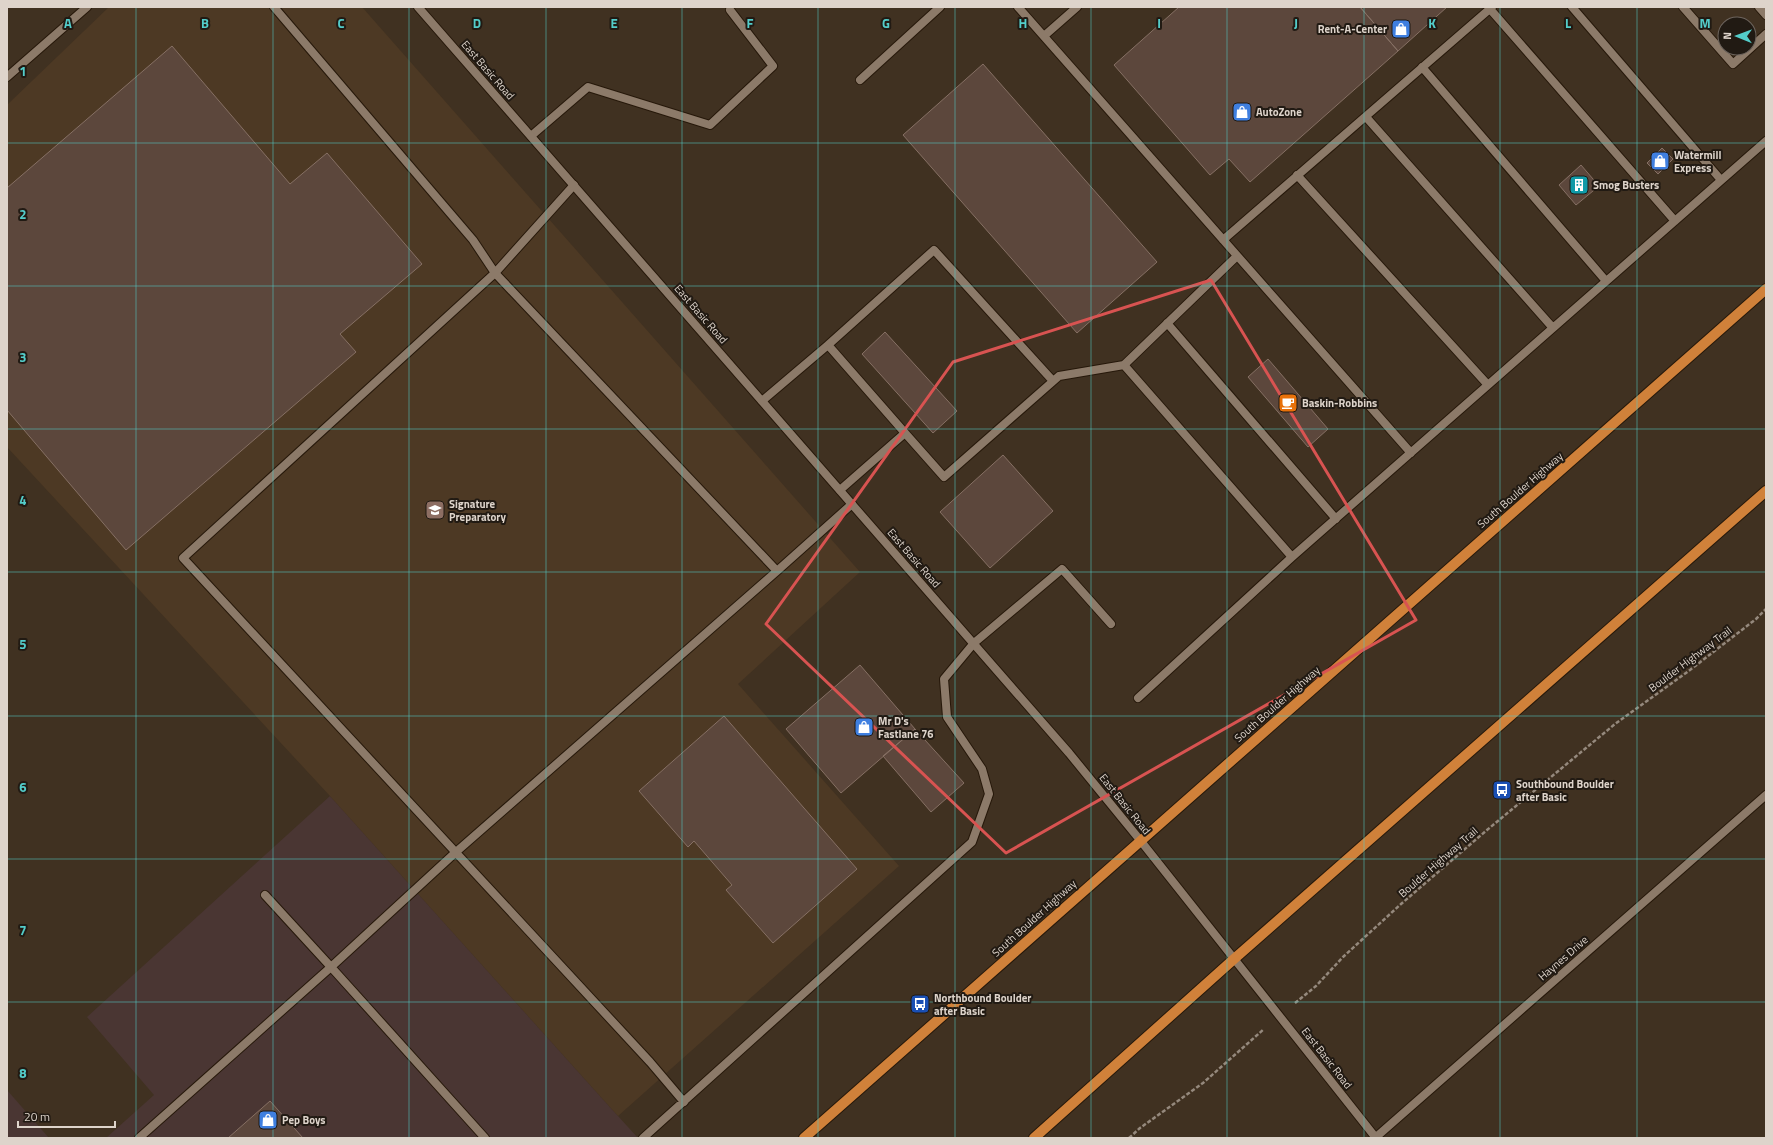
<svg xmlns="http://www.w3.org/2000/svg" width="1773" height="1145" font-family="'Titillium Web',sans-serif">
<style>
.commercial{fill:#4a3633}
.built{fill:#4d3924}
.building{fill:#5c473c;stroke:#867064}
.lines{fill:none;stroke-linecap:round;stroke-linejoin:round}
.service-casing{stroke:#26180a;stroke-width:10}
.minor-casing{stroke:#26180a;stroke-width:10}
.tertiary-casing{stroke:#26180a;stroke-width:10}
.primary-casing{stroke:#26180a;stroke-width:12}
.path{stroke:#95897d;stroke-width:2.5;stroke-dasharray:4 2;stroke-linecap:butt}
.service{stroke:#8c7a69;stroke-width:8}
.minor{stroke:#8c7a69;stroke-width:8}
.tertiary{stroke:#8c7a69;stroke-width:8}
.primary{stroke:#d0813a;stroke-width:10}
.marked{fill:none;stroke:#d85351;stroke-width:3;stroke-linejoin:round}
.grid{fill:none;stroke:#53cdca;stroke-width:1;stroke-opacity:0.55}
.labels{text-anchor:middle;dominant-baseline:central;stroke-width:4;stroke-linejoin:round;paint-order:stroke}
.poi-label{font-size:11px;font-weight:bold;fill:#ded4cb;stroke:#211a13;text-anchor:start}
.street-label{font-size:11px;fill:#ded4cb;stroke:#211a13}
.grid-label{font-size:13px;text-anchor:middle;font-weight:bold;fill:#53cdca;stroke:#211a13;stroke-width:4;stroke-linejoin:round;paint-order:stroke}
</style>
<rect width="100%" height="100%" fill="#403121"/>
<path class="commercial" d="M330,796L618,1116L638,1138H106L154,1095L87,1017Z
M7,1090L49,1138H7Z"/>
<path class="built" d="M109,7H362L860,572L738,684L899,866L618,1116L330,796L7,447V105Z"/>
<path class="building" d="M1179,7H1360L1398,51L1250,182L1229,159L1210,175L1114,65Z
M1360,7H1447L1398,51Z
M172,46L290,184L327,153L422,264L340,334L356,352L126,550L7,410V188Z
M983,64L1157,262L1077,333L903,135Z
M1662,148L1673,159L1658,174L1647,163Z
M1581,165L1599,186L1576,205L1559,185Z
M885,332L957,411L933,433L862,354Z
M1268,359L1328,429L1308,447L1248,377Z
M1003,455L1053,511L990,568L940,512Z
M860,665L915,729L841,793L786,729Z
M724,716L857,869L773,943L726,890L732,885L694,841L688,847L639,791Z
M915,729L964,783L931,812L883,756Z
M270,1101L303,1138H228Z"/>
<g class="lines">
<defs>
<path id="service" d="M274,7L473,240L495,273L574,185
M1018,7L1411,453
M1572,7L1721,180
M1683,7L1733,64L1766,34
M1759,7L1766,15
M1490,9L1675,221
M1044,36L1077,7
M1422,67L1606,281
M7,77L87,7
M860,80L940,7
M1366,117L1553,328
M531,136L588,87L710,125L773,66L730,10
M1297,175L1488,385
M1223,240L1492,7
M1167,323L1336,519
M1124,365L1292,557
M762,401L828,345
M905,433L828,345L934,250L1053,381
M840,490L905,433L944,477L1059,376L1124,365L1237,256
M777,571L852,504
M1138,698L1292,557L1766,141
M139,1138L331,967L265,895
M485,1138L331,967L456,852L777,571L495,273L183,558L650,1062L684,1102
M643,1138L972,842L989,794L982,769L947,717L944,679L974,643L1062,569L1111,624"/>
<path id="minor" d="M418,7L1069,753L1140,840
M1375,1138L1766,795"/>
<path id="tertiary" d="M1140,840L1376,1138"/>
<path id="primary" d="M804,1138L1766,289
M1034,1138L1234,959L1766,491"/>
</defs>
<use href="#service" class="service-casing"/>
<use href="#minor" class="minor-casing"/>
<use href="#tertiary" class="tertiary-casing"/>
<use href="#primary" class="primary-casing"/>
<path class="path" d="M1295,1003L1316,986L1343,957L1401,904L1487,830L1615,724L1690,670L1756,619L1766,609
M1129,1138L1140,1128L1203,1083L1264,1029"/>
<use href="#service" class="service"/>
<use href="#minor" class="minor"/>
<use href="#tertiary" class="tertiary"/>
<use href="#primary" class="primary"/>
</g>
<path class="marked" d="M1211,280L1416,620L1006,853L766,624L953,362Z"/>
<path class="grid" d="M136,7V1138M273,7V1138M409,7V1138M546,7V1138M682,7V1138M818,7V1138M955,7V1138M1091,7V1138M1227,7V1138M1364,7V1138M1500,7V1138M1637,7V1138M7,143H1766M7,286H1766M7,429H1766M7,572H1766M7,716H1766M7,859H1766M7,1002H1766"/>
<defs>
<symbol id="shop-square" viewBox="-11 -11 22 22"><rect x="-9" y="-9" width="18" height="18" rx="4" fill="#3f7fe0" stroke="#211a13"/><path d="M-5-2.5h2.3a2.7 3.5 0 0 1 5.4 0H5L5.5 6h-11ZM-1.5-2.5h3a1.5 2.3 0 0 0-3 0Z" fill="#fff"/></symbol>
<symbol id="building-square" viewBox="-11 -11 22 22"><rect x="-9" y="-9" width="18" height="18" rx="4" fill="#0f9aa8" stroke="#211a13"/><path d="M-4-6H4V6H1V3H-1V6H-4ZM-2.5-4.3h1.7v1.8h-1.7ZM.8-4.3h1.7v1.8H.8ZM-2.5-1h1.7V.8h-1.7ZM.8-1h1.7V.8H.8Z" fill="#fff"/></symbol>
<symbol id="cafe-square" viewBox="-11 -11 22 22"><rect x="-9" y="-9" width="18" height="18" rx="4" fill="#e8710a" stroke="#211a13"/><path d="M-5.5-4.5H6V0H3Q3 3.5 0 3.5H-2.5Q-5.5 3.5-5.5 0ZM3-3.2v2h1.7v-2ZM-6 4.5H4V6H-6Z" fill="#fff"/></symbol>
<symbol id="school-square" viewBox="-11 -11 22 22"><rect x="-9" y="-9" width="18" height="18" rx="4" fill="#8d6e63" stroke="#211a13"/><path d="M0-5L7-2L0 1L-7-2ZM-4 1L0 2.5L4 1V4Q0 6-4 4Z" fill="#fff"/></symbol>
<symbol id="bus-square" viewBox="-11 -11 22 22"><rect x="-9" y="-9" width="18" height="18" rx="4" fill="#1a4fb4" stroke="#211a13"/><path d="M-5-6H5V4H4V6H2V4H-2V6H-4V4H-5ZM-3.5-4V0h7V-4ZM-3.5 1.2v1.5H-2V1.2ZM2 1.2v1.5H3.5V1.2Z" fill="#fff"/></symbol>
</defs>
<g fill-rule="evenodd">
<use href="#shop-square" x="1390" y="18" width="22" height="22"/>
<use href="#shop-square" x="1231" y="101" width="22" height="22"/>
<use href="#shop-square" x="1649" y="150" width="22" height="22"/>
<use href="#building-square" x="1568" y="174" width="22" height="22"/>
<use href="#cafe-square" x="1277" y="392" width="22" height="22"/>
<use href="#school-square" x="424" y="499" width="22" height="22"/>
<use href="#shop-square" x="853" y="716" width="22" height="22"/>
<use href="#bus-square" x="1491" y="779" width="22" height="22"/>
<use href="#bus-square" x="909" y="993" width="22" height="22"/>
<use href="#shop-square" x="257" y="1109" width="22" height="22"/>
</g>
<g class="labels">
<g class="poi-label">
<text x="1387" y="29" text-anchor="end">Rent-A-Center</text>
<text x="1256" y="112">AutoZone</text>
<text x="1674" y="155">Watermill<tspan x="1674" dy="13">Express</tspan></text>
<text x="1593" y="185">Smog Busters</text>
<text x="1302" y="403">Baskin-Robbins</text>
<text x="449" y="504">Signature<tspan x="449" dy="13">Preparatory</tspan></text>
<text x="878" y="721">Mr D's<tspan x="878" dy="13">Fastlane 76</tspan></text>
<text x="1516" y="784">Southbound Boulder<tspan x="1516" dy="13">after Basic</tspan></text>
<text x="934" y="998">Northbound Boulder<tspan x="934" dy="13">after Basic</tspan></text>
<text x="282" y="1120">Pep Boys</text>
</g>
<g class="street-label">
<text transform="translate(488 70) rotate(49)">East Basic Road</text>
<text transform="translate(701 314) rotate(49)">East Basic Road</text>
<text transform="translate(1520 490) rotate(-41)">South Boulder Highway</text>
<text transform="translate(914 558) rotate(49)">East Basic Road</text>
<text transform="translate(1690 659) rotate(-37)">Boulder Highway Trail</text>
<text transform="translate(1277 704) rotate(-41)">South Boulder Highway</text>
<text transform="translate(1125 804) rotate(51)">East Basic Road</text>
<text transform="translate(1438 862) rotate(-41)">Boulder Highway Trail</text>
<text transform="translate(1034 918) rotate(-42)">South Boulder Highway</text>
<text transform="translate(1563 958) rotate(-41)">Haynes Drive</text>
<text transform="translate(1327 1058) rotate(52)">East Basic Road</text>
</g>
</g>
<g class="grid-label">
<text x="68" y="28">A</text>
<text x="205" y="28">B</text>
<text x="341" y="28">C</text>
<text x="477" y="28">D</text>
<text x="614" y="28">E</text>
<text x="750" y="28">F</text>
<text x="886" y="28">G</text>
<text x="1023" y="28">H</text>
<text x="1159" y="28">I</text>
<text x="1296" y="28">J</text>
<text x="1432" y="28">K</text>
<text x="1568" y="28">L</text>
<text x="1705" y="28">M</text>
<text x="23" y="76">1</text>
<text x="23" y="219">2</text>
<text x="23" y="362">3</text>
<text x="23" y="505">4</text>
<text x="23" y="649">5</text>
<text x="23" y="792">6</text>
<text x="23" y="935">7</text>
<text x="23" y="1078">8</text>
</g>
<rect width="1773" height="1145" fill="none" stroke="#ded4cb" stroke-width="16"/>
<g transform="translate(1737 36) rotate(271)"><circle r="19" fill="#211a13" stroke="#6d645d"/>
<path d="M0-3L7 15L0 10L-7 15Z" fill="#53cdca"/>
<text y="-6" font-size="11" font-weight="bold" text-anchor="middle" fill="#ded4cb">N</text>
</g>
<path d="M18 1121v6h97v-6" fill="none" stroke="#ded4cb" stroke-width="2"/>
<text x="24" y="1121" font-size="12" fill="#ded4cb" stroke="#211a13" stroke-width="3" paint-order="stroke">20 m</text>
</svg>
